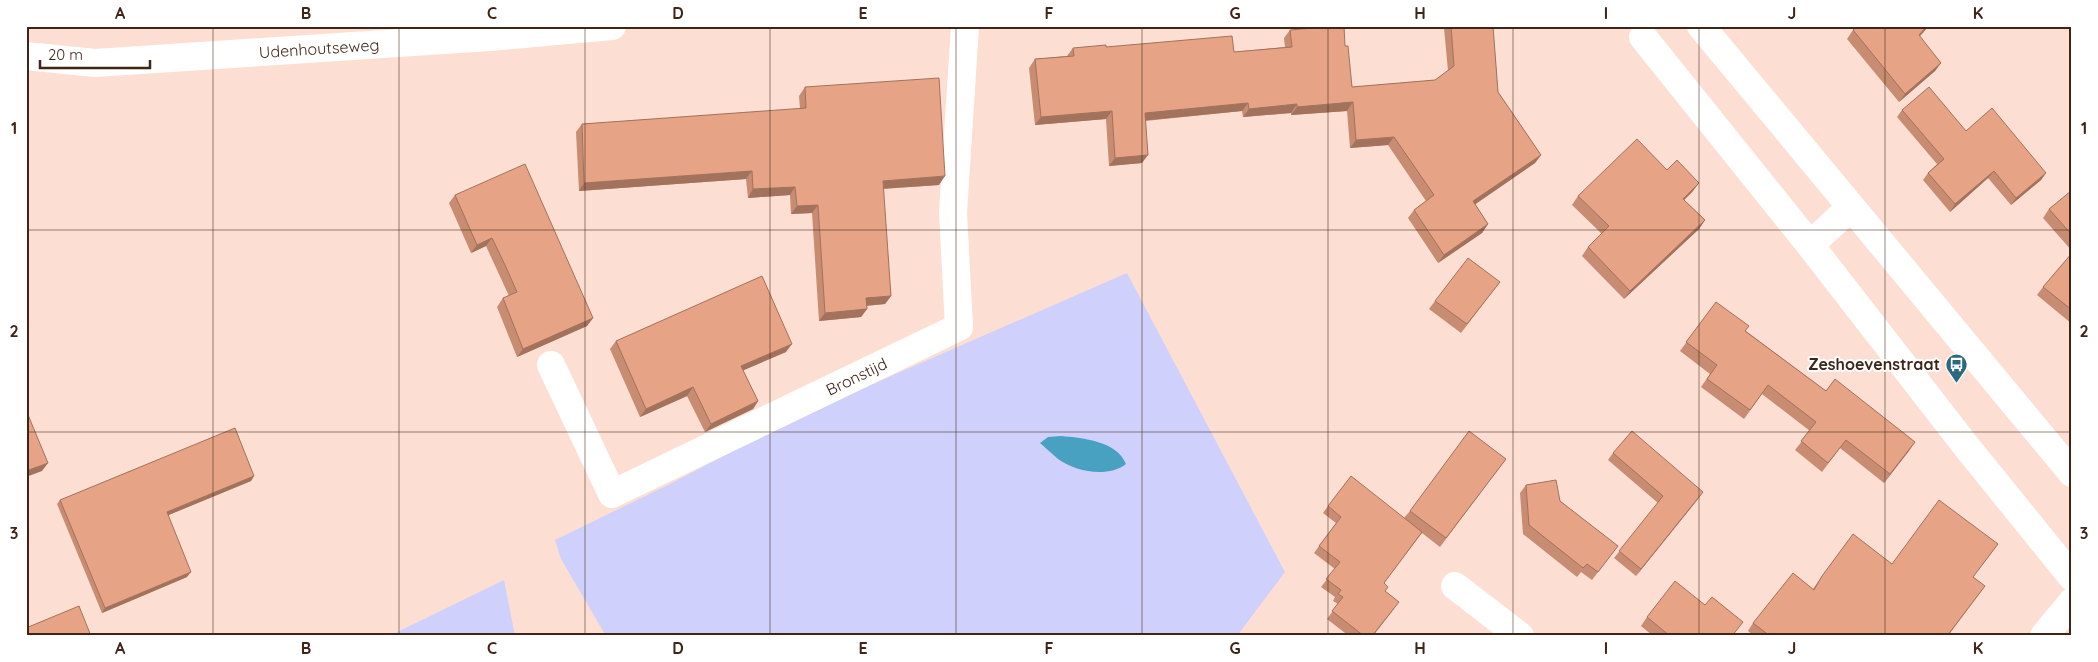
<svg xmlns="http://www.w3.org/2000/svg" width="2098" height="662" font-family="Quicksand,sans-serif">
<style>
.green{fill:#d0d0fc}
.water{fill:#49a1c1}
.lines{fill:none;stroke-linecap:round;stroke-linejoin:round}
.minor{stroke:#fff;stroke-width:28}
.wall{fill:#c78c72}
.shaded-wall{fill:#a2725d}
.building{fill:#e7a385;stroke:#a2725d}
.grid{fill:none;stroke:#3f2418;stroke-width:1;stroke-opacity:0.55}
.labels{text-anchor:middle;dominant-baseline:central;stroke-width:4;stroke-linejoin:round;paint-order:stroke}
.street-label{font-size:16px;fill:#3f2418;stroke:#fff}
.poi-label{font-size:16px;font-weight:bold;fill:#3f2418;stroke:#fff;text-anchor:end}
.neatline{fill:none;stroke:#3f2418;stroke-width:2}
.grid-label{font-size:16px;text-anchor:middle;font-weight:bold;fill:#3f2418}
</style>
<rect width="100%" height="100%" fill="#fcdfd2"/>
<path class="green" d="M1127,273L1285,572L1237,636H606L561,559L555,540L674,482L795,418Z
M504,580L515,636H389Z"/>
<path class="water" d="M1061,436C1083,438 1117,441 1126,464C1108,478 1076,472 1058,459C1052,454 1046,448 1040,443L1048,437Z"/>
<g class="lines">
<g class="minor">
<path d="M1701,26L2072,473"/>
<path d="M1643,37L1810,245L1966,446L2072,577"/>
<path id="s1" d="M26,56L95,63L490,37L612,26"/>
<path d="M1810,245L1851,207"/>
<path id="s2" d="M551,365L612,494L959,327L953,213L965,26"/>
<path d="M1455,586L1520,636"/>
<path d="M2044,636L2072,602"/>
</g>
</g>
<path class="wall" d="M1445,26H1493L1498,92L1541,155L1535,163L1475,204L1488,224L1482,233L1438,263L1408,218L1414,210L1426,201L1388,145L1350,148L1347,111L1291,115V113L1243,117L1242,111L1145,121L1142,163L1109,166L1106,119L1035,125L1029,68L1035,59L1067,56L1073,48L1234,52L1285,47L1284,38L1290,30L1345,46L1352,87L1435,80L1448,71L1444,28Z
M1858,26H1929L1919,36L1941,63L1935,71L1899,102L1847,39L1853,30Z
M805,87L939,185L883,189L891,296L885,304L867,306V309L861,317L819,321L812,213L791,214L790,195L748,198L746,179L579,191L576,132L582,124L800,109L799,96Z
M1902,110L1966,131L2046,173L2041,180L2011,205L1988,178L1950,212L1923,180L1928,173L1937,164L1897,117Z
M1667,170L1693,191L1684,200L1705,220L1699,229L1624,299L1582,256L1588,247L1602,234L1572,205L1578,196Z
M2072,191V251L2043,218L2049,209Z
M455,195L593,318L587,326L517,357L497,307L503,298L509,296L486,246L471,253L449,203Z
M2072,253V324L2037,295L2043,287Z
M1500,282L1461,333L1429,309L1435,301Z
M1716,302L1746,331L1826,391L1915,442L1884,483L1840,448L1822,472L1795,450L1810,431L1762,394L1744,419L1701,387L1710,374L1680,351Z
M616,341L786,352L743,370L758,401L753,409L705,432L687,396L640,417L610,349Z
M1613,453L1698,499L1636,576L1614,558L1658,503L1608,460Z
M1506,459L1440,547L1422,533L1384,583L1385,592L1394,609L1373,636H1349L1327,619L1338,604L1333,601L1335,597L1321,587L1335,569L1314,553L1336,523L1323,513L1328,506L1404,518L1410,511Z
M254,476L251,481L168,515L187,577L102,613L57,504L60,500Z
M1526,485L1560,501L1618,546L1592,580L1581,572L1577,577L1523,534L1520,493Z
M1998,544L1973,577L1985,586L1948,636H1754L1748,631L1753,623L1813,589L1822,576L1892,564Z
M1647,617L1733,636H1653L1641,626Z"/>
<path class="shaded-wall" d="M1927,26H1929L1913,44L1919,35Z
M1941,63L1935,71L1899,102L1905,94Z
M1353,102L1347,111L1291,115L1297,107Z
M1248,103L1242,111L1139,121L1145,113Z
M1297,104L1291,113L1243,117L1249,109Z
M1112,111L1106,119L1035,125L1041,117Z
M1394,137L1388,145L1350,148L1356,140Z
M1148,155L1142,163L1109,166L1115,158Z
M1541,155L1535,163L1467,210L1473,201Z
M752,171L746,179L579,191L584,183Z
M1994,171L1988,178L1950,212L1955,204Z
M2046,173L2041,180L2011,205L2016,198Z
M945,176L939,185L877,189L883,181Z
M1699,183L1693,191L1677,207L1683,199Z
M795,187L790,195L748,198L753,189Z
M818,205L812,213L791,214L797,206Z
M1705,220L1699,229L1624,299L1630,291Z
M1488,224L1482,233L1438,263L1444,255Z
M492,238L486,246L471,253L477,245Z
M891,296L885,304L860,306L866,298Z
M867,309L861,317L819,321L825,313Z
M593,318L587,326L517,357L523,349Z
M792,344L786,352L735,374L741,366Z
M693,387L687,396L640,417L646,409Z
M758,401L753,409L705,432L711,424Z
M1915,442L1909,451L1884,483L1890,474Z
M48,463L42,471L26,477V471Z
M254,476L251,481L164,517L167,512Z
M1703,492L1698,499L1636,576L1641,569Z
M191,572L187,577L102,613L105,608Z"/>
<path class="building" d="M1335,26H1344L1345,46H1348L1352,87L1435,80L1454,66L1451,26H1493L1498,92L1541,155L1473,201L1488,224L1444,255L1414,210L1434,195L1394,137L1356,140L1353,102L1297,107V104L1249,109L1248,103L1145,113L1148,155L1115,158L1112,111L1041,117L1035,59L1074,56L1073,48L1106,45V47L1232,36L1234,52L1292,47L1290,30Z
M1858,26H1927L1919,35L1941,63L1905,94L1853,30Z
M939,78L945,176L883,181L891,296L866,298L867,309L825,313L818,205L797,206L795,187L753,189L752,171L584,183L582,124L806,108L805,87Z
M1929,87L1966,131L1992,108L2046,173L2016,198L1994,171L1955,204L1928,173L1944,159L1902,110Z
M1637,139L1667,170L1677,160L1699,183L1683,199L1705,220L1630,291L1588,247L1609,226L1578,196Z
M525,164L593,318L523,349L503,298L517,292L505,265L492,238L477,245L455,195Z
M2071,191H2072V235L2049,209Z
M2072,253V310L2043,287Z
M1468,258L1500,282L1467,324L1435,301Z
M762,276L792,344L741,366L758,401L711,424L693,387L646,409L616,341Z
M1716,302L1749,326L1745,331L1826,391L1835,379L1915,442L1890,474L1846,440L1828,463L1801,441L1816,422L1768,385L1750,410L1707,379L1717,365L1686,342Z
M26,410L48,463L26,471Z
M235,428L254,476L167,512L191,572L105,608L60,500Z
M1469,431L1506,459L1446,538L1410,511Z
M1632,431L1703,492L1641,569L1619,551L1663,496L1613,453Z
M1351,476L1422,532L1384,583L1388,587L1385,591L1399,602L1372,636H1364L1332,611L1343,597L1338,594L1341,590L1326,579L1340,562L1319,546L1341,517L1328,506Z
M1556,480L1560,501L1618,546L1598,572L1587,564L1583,568L1529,525L1526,485Z
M1939,500L1998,544L1973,577L1985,586L1947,636H1770L1753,623L1793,573L1814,590L1822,576L1853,534L1892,564Z
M1675,581L1705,605L1712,597L1743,622L1732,636H1670L1647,617Z
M79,606L91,636H26V628Z"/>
<path class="grid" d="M213,26V636M399,26V636M585,26V636M770,26V636M956,26V636M1142,26V636M1328,26V636M1513,26V636M1699,26V636M1885,26V636M26,230H2072M26,432H2072"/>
<defs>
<symbol id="bus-pin" viewBox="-11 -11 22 30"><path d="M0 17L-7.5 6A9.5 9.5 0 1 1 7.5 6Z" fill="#2b697f" stroke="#fff"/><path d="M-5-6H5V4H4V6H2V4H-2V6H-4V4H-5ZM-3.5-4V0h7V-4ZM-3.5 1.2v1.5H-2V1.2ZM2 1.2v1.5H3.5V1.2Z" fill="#fff"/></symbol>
</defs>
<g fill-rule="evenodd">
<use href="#bus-pin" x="1944" y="352" width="25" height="34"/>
</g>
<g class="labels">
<g class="street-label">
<text stroke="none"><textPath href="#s1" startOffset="294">Udenhoutseweg</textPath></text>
<text stroke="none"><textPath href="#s2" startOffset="414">Bronstijd</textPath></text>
</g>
<g class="poi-label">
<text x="1940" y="364">Zeshoevenstraat</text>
</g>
</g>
<rect width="2098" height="662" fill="none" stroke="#ffffff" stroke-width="55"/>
<path d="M40 60v8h110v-8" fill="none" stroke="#3f2418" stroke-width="2.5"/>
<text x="48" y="60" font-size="15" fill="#3f2418" stroke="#ffffff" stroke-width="4" paint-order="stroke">20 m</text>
<rect x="28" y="28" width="2042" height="606" class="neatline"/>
<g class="grid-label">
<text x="120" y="19">A</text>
<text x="306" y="19">B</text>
<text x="492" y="19">C</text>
<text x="678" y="19">D</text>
<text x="863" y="19">E</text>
<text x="1049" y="19">F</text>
<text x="1235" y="19">G</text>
<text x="1420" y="19">H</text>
<text x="1606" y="19">I</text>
<text x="1792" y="19">J</text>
<text x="1978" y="19">K</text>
<text x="14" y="134">1</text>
<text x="2084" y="134">1</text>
<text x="14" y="337">2</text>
<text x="2084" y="337">2</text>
<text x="14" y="539">3</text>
<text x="2084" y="539">3</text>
<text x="120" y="654">A</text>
<text x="306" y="654">B</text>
<text x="492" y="654">C</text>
<text x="678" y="654">D</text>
<text x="863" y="654">E</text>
<text x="1049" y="654">F</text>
<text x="1235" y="654">G</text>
<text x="1420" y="654">H</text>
<text x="1606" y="654">I</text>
<text x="1792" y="654">J</text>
<text x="1978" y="654">K</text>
</g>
</svg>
